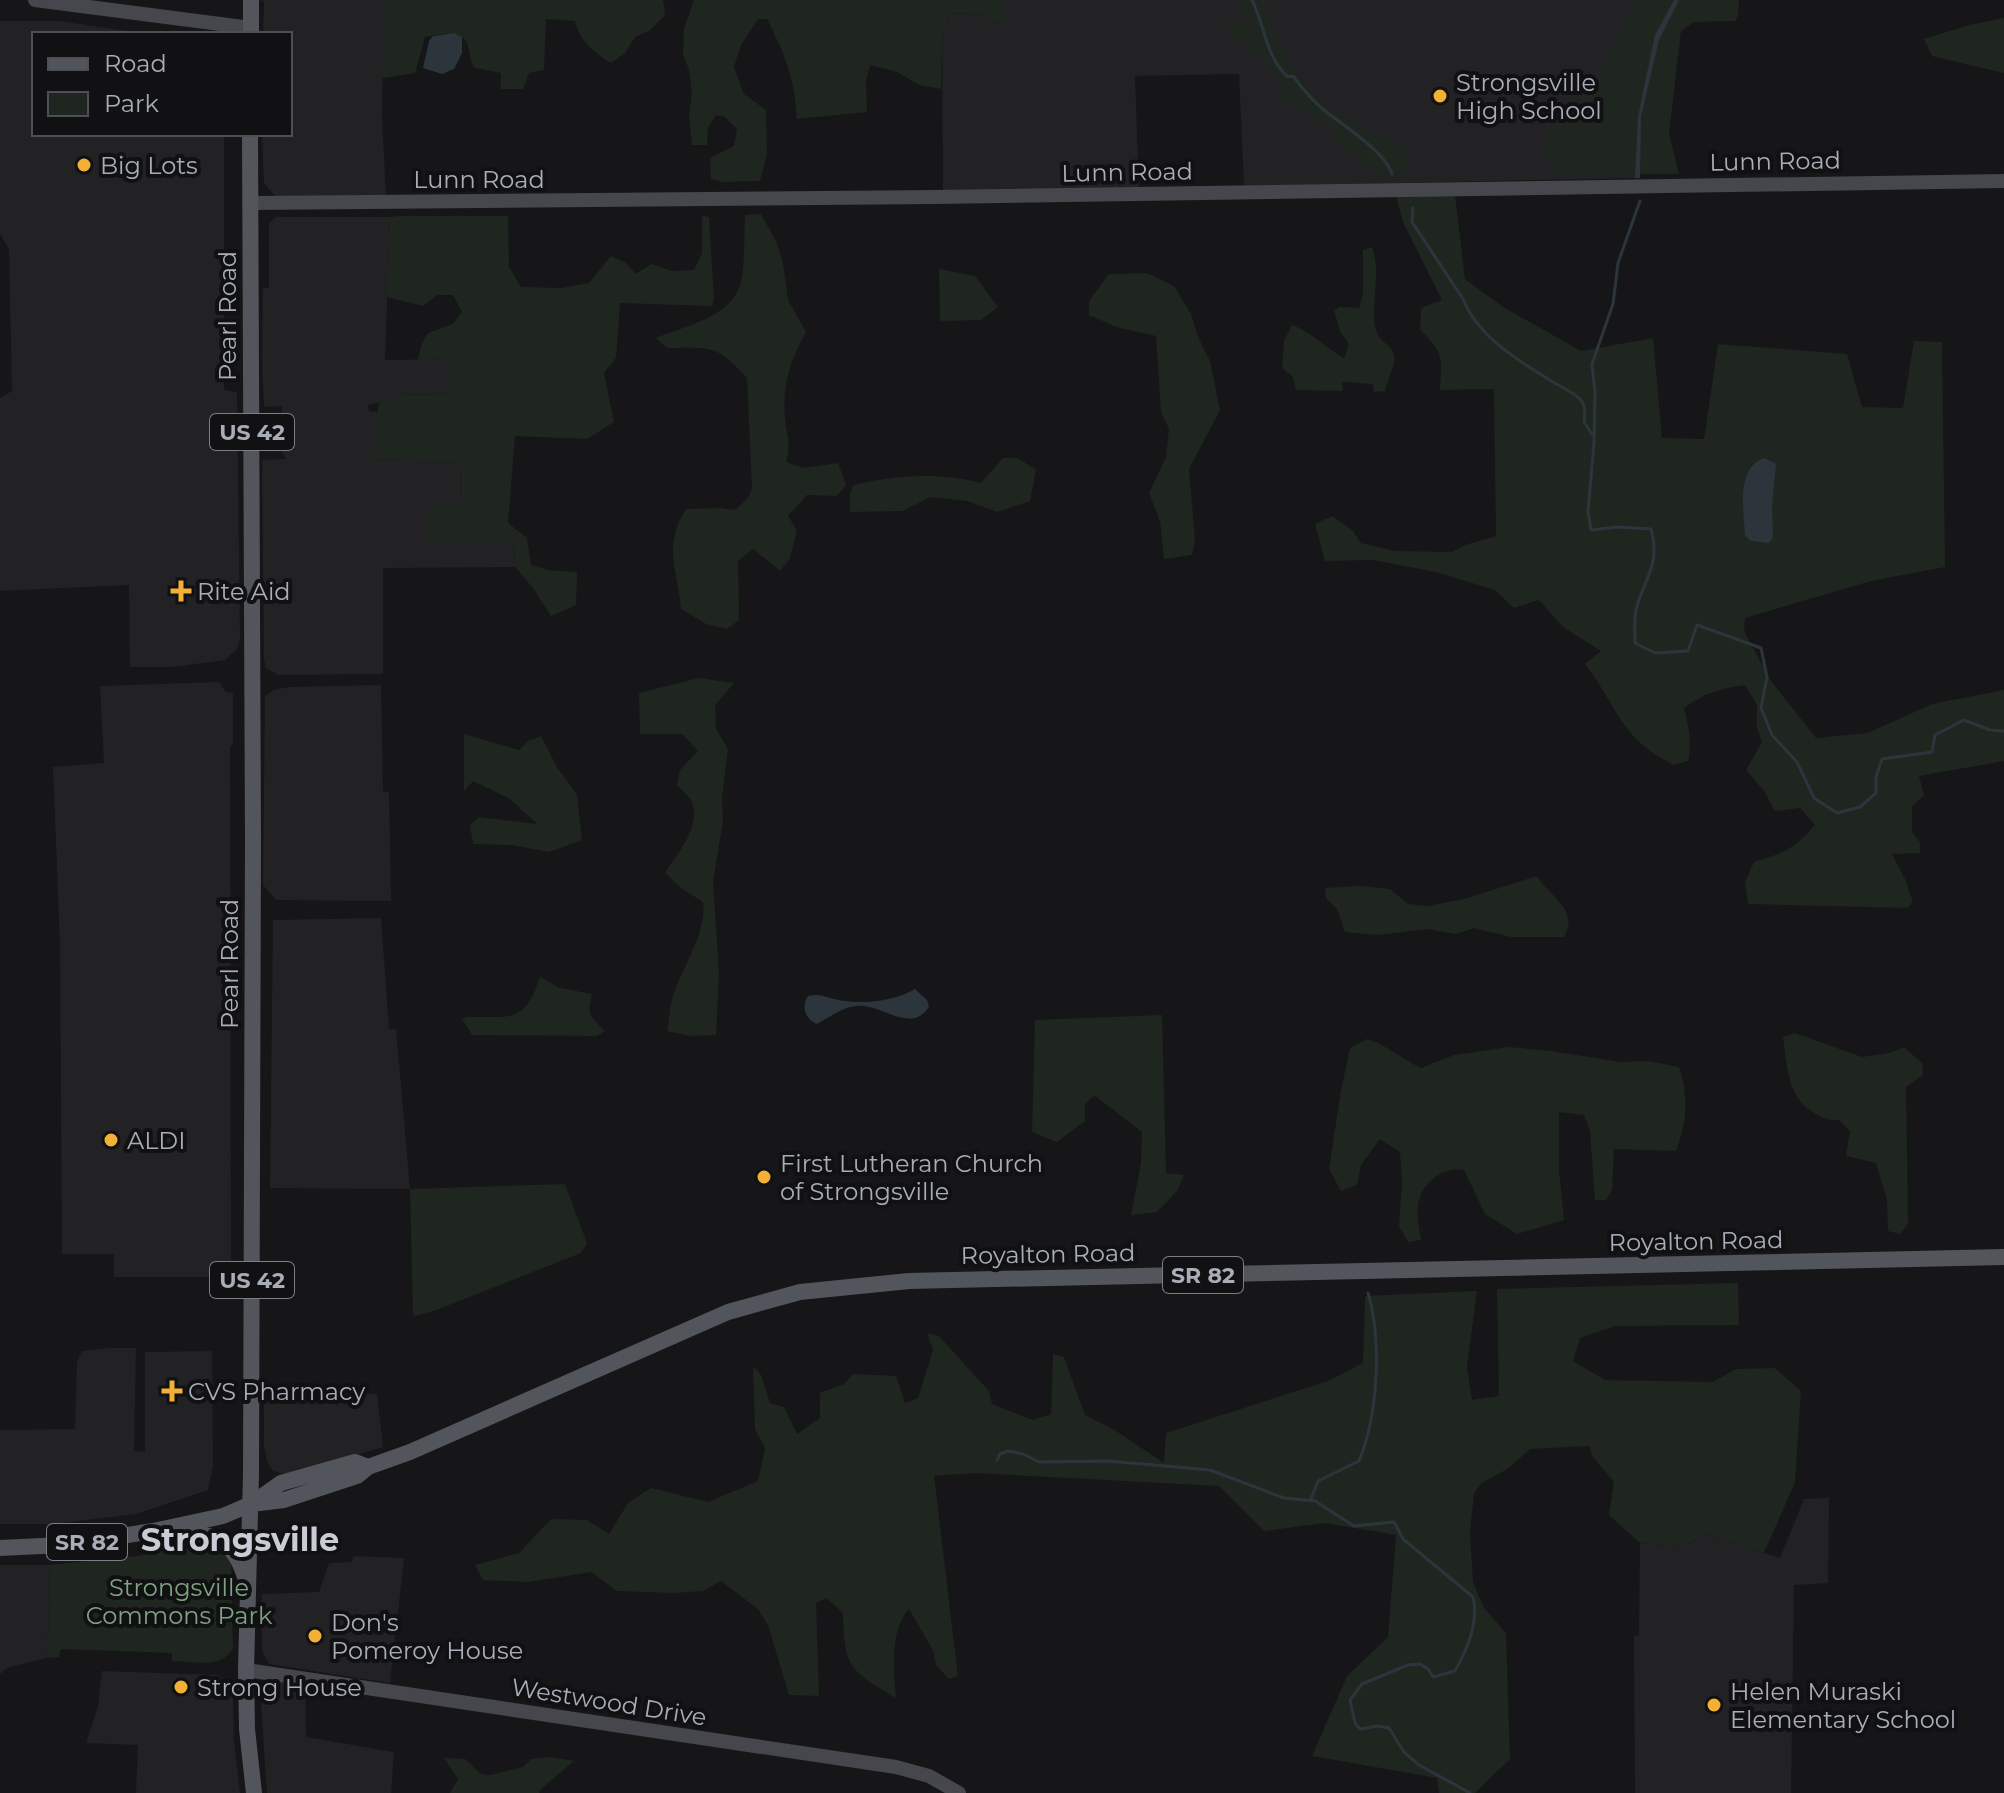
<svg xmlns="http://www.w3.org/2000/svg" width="2004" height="1793" font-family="Montserrat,sans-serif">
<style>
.built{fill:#222225}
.green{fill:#1e261f}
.water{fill:#2c353c}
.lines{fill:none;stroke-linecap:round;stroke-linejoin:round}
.stream{stroke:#2c353c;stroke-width:3}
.secondary{stroke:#45474d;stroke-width:14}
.primary{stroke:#53555c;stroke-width:16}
.poi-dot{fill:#f2b134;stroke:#111113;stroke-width:3}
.labels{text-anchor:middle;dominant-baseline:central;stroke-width:8;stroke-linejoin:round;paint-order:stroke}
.shield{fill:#111113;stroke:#7b7e86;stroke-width:2}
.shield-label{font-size:22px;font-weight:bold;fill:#a8adb8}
.poi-label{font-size:24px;fill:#a8adb8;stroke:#111113;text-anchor:start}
.street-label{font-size:24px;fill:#a8adb8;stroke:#111113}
.park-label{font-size:24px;fill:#7fa381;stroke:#111113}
.district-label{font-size:32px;font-weight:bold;fill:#c9ccd4;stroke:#111113}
</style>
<rect width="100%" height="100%" fill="#161618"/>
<path class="built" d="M261,0H383L382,117L386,197H276L264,183L262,134H290V34H263L264,2Z
M1004,0H1643L1640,178L1244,186L1239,74L1135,76L1139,188L943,191L942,42L949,13L978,14L1004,26Z
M0,21H59L147,34H34V134H224V390L237,392L240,639L237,649L225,660L173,667H130L129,585L0,591V398L12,391L9,249L0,234Z
M276,217H390L385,360L449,359V394L396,395L395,399L368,405L369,411L377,412V448L366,459L461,461L462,504L514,540L515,567L383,568V674L278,675L266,668L264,660L262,460L286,459L282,453V406L264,407L262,362L263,288H269V223Z
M219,682L226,692L233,693V745L230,746L231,1277H114V1254H62L60,944L53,767L104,763L100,686Z
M381,685L383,792H389L391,901L276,900L263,885L265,696L273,690L289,687Z
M381,918L389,1029H396L410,1189L270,1188L273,920Z
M108,1348H136L134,1451L145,1452V1352L212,1351L213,1467L208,1490L136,1514L53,1524H0V1430L75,1429L77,1361L82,1351Z
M264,1391L377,1394L383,1447L313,1468L285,1474L273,1471L267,1461L264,1446Z
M1829,1498L1828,1583L1794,1585L1791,1793H1635L1634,1636L1639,1635L1640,1543L1684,1546L1705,1534L1780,1558L1804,1499Z
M354,1556L404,1558L390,1683L269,1664L262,1651V1594L319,1592L329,1563L351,1562Z
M0,1565H49L50,1609L46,1658L7,1668L0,1674Z
M102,1671L217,1675L228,1682L233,1690L234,1740L240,1793H136L138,1745L86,1743L98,1706Z
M268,1678L305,1682L306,1737L394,1752L391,1793H267L261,1703L263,1681Z"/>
<path class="green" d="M383,0H663L665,15L649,31L635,37L625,53L611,63C594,52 580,42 575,21L546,19L544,70L529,73L523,89H501V73L475,68C469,59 470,52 467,43C460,28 437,35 425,37L415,73L382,78Z
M694,0H1004V26L978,14L949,13L942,42L941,89L919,85L897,72L870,65L866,81L867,112L797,119C794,76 786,57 767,19H758L741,45L734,67L744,94L766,110L767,154L760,181L722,182L711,179L710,158L734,146L737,129L725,117L716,115L708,128L707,145H692L689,116L692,93L689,70L683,54L684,29Z
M1237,0H1271L1263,10C1275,37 1305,93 1329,109C1350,123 1379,134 1402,147L1408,158L1405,172C1367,185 1340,137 1315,118C1305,110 1291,110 1284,99C1279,93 1281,83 1276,76C1265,60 1246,46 1230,35L1227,21L1232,18L1250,24L1252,21Z
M1634,0H1739L1738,16L1735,21L1694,22L1681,31L1669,133L1679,174L1559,175L1544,152L1550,128C1555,124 1561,121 1566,116C1581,100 1631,21 1634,0Z
M2004,18V73L1932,56L1924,39L1969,25Z
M1455,195L1465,279L1503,307L1581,351L1653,338L1662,438L1704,439L1718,344L1847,354L1862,407L1903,408L1914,341L1942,342L1945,567L1871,581L1745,618L1744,631L1771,681L1816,738L1868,733L1932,704L2004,690V761L1919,776L1924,795L1912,806V832L1920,842V853L1892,854L1905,879L1913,902L1907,908L1748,904L1745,882L1754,862C1782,854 1796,848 1815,825L1800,808L1775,811L1764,791L1746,770L1762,742L1757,728V705L1745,685C1721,688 1703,694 1684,708C1689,726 1692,743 1688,761L1674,765C1620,739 1618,707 1585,664L1601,651L1563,627L1539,600L1514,608L1495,590L1436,572L1373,560L1325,561L1315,524L1332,516L1352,530L1361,543L1395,551L1452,552L1465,545L1496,536L1494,389L1440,390C1442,355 1444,355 1420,329L1421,308L1442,300L1403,222L1396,196Z
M761,214L776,241L783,263L788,300L806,332C790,360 782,386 785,418C787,437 791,443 786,462L803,468L838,463L846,485L837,496L807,495L788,516L797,530L790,558L780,571L753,549L738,561L739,620L727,629L706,624L681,609C678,570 662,546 686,509L721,508L735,510L748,498L752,488L747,378C715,344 713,348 667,348L656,338C687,325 736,317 742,277C745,257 744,235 745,215Z
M400,216H508L509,267L521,287L562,288L589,283L611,256L626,263L636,274L651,264L672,271L694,270L702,253V216L709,217L714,297L712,306L620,303L616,358L604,373L614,422L587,439L515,436L508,523L527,538L531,565L549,570L577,572L576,605L551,616L533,588L515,567L514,541H427L429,504L462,503L461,461L365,459L377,448V412L380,402L395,399L396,395L449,394L448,359L418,360L422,343L428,333L453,324L462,312L453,295H437L423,306L387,297L390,217Z
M1372,247C1383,273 1367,315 1378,335C1382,343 1392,345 1394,355C1396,364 1387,381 1385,391L1374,392L1373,384L1342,382L1343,391L1296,390L1293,377L1282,368L1284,341L1292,325C1313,332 1325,348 1344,358L1349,344L1340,331L1334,310L1340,307L1359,308L1363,294V250Z
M939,269L975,276L998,307L981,320L940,321Z
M1147,273L1174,286L1191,314L1199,339L1210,361L1220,410L1189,469L1195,539L1192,555L1164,559L1160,521L1149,493L1166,457L1169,429L1161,412L1156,336L1116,327L1089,315V301L1109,274Z
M1003,458H1018L1036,470L1030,501L997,512L967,501L930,497L903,511L850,512V494L853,485C894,475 940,472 981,483Z
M699,678L734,683L715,705L716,729L728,749L722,798L723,821L713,881L719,974L716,1035L691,1036L667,1031C670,1020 669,1009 672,999C681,968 707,934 703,902L681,888L665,873C677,854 703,825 691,800C688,795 681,790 677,785L680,770L698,751L682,734H640L639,693Z
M464,734L519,750L528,741L541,736L558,769L577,794L582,840L549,852L512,845L473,844L470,825L479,817L537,824L510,799L473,781L464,791Z
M1537,876C1549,896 1580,910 1564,937H1511L1474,928L1456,934L1428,929L1378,935L1345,932L1337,909L1326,898L1325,888L1360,886L1390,889L1408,904L1427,906L1464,899Z
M540,977L560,988L592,994C586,1018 591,1016 605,1031L597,1036L472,1035L462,1019L466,1017C511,1016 524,1025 540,977Z
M1162,1015L1166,1173L1184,1175L1177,1191L1157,1212L1131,1215L1141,1163L1142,1132L1094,1095L1085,1104V1121L1057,1142L1032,1132L1035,1020Z
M1795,1033L1862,1057L1889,1053L1904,1047L1922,1063L1923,1075L1906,1087L1908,1224L1900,1234L1888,1231L1887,1200L1876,1163L1846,1156L1850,1131L1839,1120C1829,1121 1823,1118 1814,1113C1787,1097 1787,1065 1783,1037Z
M1367,1039C1387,1045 1402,1059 1421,1068L1454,1055L1509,1047L1551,1051L1620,1062L1648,1061L1679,1067C1689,1096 1687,1122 1676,1151L1614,1149L1612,1190L1606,1200H1595L1590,1131L1584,1115L1559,1112V1171L1564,1220L1517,1234L1485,1214L1464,1170C1442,1166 1420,1184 1418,1206C1416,1217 1420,1230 1421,1240L1408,1242L1399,1226L1402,1182L1400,1152L1380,1139L1361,1165L1357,1185L1341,1191L1329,1169L1341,1090L1350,1048Z
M565,1184L587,1243L581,1253L431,1312L413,1316L410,1189Z
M1738,1283L1739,1325L1615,1326L1580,1338L1573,1361L1605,1380L1713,1382L1736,1369L1775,1368L1801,1391L1795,1482L1764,1553L1705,1534L1684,1546L1640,1543L1609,1515L1614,1482L1592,1456L1589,1446L1530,1449L1509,1468L1482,1483L1474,1493L1470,1533L1473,1582L1484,1608L1506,1633L1510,1759L1475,1793H1439L1437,1778L1312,1756L1347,1676L1388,1637L1396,1535L1325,1523L1264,1531L1219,1486L975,1473L934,1476L958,1676L949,1679L936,1665L934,1652L909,1609C889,1631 894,1671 896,1698C850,1670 844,1668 843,1613L826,1598L816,1603L819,1696L789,1695L768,1625L758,1609L721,1581L703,1591L674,1593L617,1591L591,1572L529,1582L483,1580L475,1565L519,1553L551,1519L587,1520L609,1534L628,1503L651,1488L708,1502L758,1481L765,1448L755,1429L753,1366L761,1375L770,1403L784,1407L797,1434L820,1418V1393L844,1384L853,1374L896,1376L905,1403L918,1398L933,1350L927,1333L939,1336L989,1391L992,1404L1033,1420L1051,1414L1053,1354L1064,1357L1085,1415L1113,1429L1164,1463L1166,1433L1328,1381L1363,1363L1365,1296L1477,1291L1467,1367L1472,1400L1499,1396L1497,1289Z
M199,1542L218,1543L231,1561L233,1648C222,1670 192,1661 172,1661V1653L61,1649L59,1657L46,1658L50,1609L49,1565L137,1556Z
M549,1757L574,1761L541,1789L539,1793H450L458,1779L444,1758L465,1759L481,1774L490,1775L523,1767L531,1759Z"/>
<path class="water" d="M1674,0H1679L1659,40L1641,117L1640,178H1635L1638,117L1644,87L1655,35Z
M454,33L462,37V53L454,69L442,74L423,68L429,41L433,36Z
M1765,458L1776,464L1772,506L1773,538L1769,543L1751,541L1745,535C1744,511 1735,467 1765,458Z
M915,989L927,1000L929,1007C912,1032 888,1009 864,1006C846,1004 832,1016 817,1024C805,1019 801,1007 808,996C820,993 827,998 839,1000C862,1005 895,1001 915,989Z"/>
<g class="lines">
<path class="stream" d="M1252,0C1265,26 1266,58 1288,77L1293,76C1304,91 1318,107 1333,117C1349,129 1386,154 1392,174
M1640,201L1618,263L1613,304L1592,364L1595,393L1594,444L1588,511L1591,530L1617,527L1651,529C1661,567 1644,577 1636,610C1634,620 1635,633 1635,643L1655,653L1688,651L1697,625L1761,648L1767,677L1761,708L1772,735L1797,762L1814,798L1837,813L1860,807L1876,793V777L1882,759L1932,752L1935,735L1964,720L1990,730L2004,731
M1413,208L1412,222L1463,299C1479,338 1519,361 1553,382C1561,387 1573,392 1580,399C1586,406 1585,414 1584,422L1593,436
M997,1460L1000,1454L1008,1451L1023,1454L1039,1462L1108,1461L1210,1470L1284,1498L1315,1501L1354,1526L1394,1522L1403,1539L1473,1597C1479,1621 1467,1650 1455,1671L1433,1677L1428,1669L1420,1664L1408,1665L1362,1684L1350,1700L1355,1723L1360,1729L1378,1726L1389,1728L1404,1752L1419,1765L1470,1793
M1311,1499L1318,1481L1359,1461C1378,1415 1382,1340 1368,1293"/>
<path class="secondary" d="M35,0L251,28
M250,203L934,197L2004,181
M246,1670L896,1767L929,1776L959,1793"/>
<path class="primary" d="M251,34V0
M250,134L253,841L251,1474L246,1670L247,1729L254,1793
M251,1504L284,1500L357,1476L368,1467L410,1452L728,1312L800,1292L909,1281L2004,1257
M171,1532C211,1534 232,1535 245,1577
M0,1548L63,1545L153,1531L223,1516L251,1504L281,1483L355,1462L368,1467"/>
</g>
<g class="poi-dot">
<circle cx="1440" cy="96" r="8"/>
<circle cx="84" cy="165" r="8"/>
<path d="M177 579h8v8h8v8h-8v8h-8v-8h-8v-8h8z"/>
<circle cx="111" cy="1140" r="8"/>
<circle cx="764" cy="1177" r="8"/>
<path d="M168 1379h8v8h8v8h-8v8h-8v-8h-8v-8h8z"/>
<circle cx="315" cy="1636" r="8"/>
<circle cx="181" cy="1687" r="8"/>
<circle cx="1714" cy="1705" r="8"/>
</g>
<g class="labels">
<g class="shield">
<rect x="210" y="414" width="84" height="36" rx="6"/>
<rect x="1163" y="1257" width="80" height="36" rx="6"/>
<rect x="210" y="1262" width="84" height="36" rx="6"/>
<rect x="47" y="1524" width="80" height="36" rx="6"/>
</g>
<g class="shield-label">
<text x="252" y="432">US 42</text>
<text x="1203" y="1275">SR 82</text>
<text x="252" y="1280">US 42</text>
<text x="87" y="1542">SR 82</text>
</g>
<g class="poi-label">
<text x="1456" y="82">Strongsville<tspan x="1456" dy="28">High School</tspan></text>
<text x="100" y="165">Big Lots</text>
<text x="197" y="591">Rite Aid</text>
<text x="127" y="1140">ALDI</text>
<text x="780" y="1163">First Lutheran Church<tspan x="780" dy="28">of Strongsville</tspan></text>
<text x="188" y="1391">CVS Pharmacy</text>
<text x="331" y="1622">Don's<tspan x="331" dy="28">Pomeroy House</tspan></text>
<text x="197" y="1687">Strong House</text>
<text x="1730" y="1691">Helen Muraski<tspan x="1730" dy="28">Elementary School</tspan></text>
</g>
<g class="street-label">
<text transform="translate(1775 161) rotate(-1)">Lunn Road</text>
<text transform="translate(1127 172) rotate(-1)">Lunn Road</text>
<text x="479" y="179">Lunn Road</text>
<text transform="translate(227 316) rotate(-90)">Pearl Road</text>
<text transform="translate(229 964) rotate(-90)">Pearl Road</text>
<text transform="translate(1696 1241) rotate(-1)">Royalton Road</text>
<text transform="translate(1048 1254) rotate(-1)">Royalton Road</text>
<text transform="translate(609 1702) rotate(9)">Westwood Drive</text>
</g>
<g class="park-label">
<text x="179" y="1587">Strongsville<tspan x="179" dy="28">Commons Park</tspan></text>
</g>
<g class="district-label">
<text x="240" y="1539">Strongsville</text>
</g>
</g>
<rect x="32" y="32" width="260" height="104" fill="#111113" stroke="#4d4f55" stroke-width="2"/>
<rect x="48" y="58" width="40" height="12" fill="#53555c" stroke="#4d4f55" stroke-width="2"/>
<text x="104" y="72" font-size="24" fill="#a8adb8">Road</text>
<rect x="48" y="92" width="40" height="24" fill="#1e261f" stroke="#4d4f55" stroke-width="2"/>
<text x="104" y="112" font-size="24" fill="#a8adb8">Park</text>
</svg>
